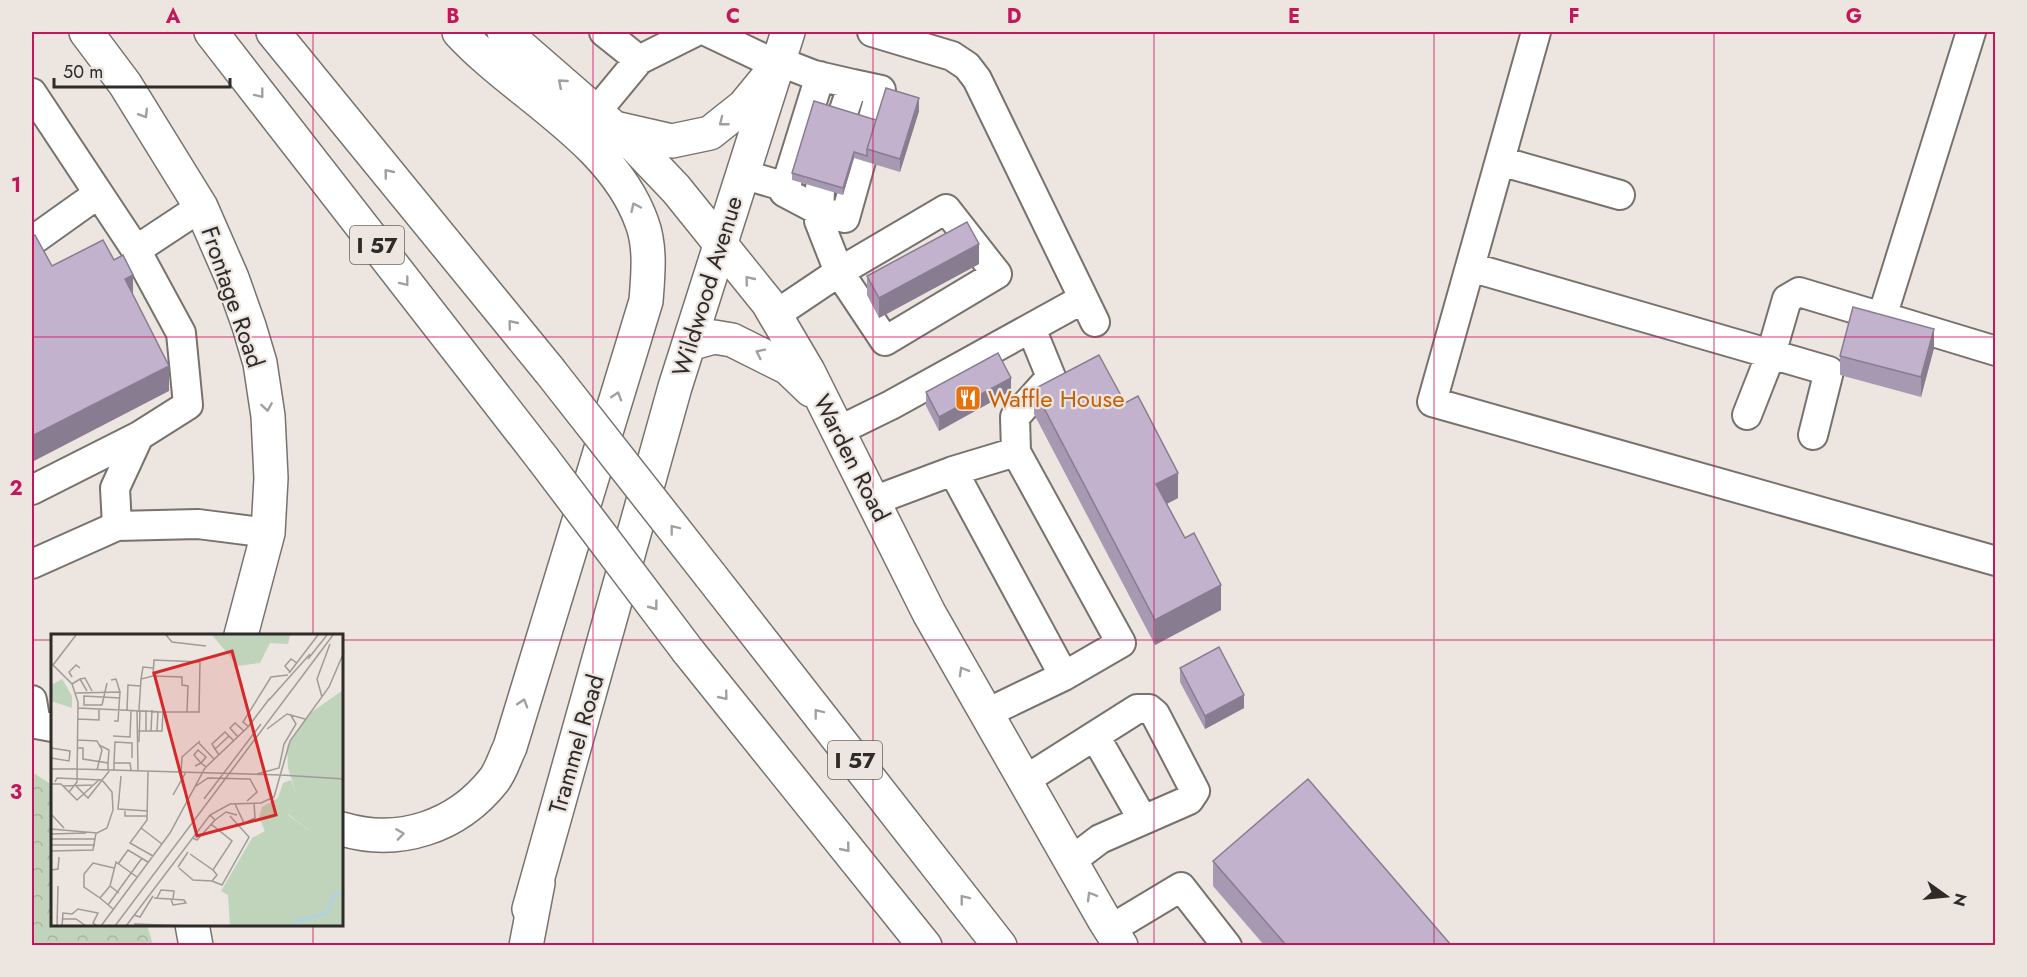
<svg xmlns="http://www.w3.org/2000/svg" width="2027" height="977" font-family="Jost,sans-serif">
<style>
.forest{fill:url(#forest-crowns)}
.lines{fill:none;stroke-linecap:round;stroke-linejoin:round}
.minor-casing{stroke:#78726d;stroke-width:32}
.major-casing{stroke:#78726d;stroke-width:36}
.highway-casing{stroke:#78726d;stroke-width:36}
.minor{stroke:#fff;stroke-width:28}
.major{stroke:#fff;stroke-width:33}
.highway{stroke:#fff;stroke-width:33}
.highway-bridge-casing{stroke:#78726d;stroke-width:36;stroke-linecap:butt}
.highway-bridge{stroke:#fff;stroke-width:33}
.wall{fill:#a799b1}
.shaded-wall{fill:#887d90}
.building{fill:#c2b2ce;stroke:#887d90;stroke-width:1.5}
.oneway{stroke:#a1a09f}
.grid{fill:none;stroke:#c2185b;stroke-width:1.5;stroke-opacity:0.55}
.labels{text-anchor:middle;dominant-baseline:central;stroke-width:4.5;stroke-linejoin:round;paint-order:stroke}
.shield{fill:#ece5e0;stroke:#676360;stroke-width:1.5}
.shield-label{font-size:22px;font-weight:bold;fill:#2e2b29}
.street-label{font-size:24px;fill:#2e2b29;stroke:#ece5e0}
.food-label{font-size:24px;fill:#c56008;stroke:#ece5e0;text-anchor:start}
.inset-river{fill:none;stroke:#b0d1e3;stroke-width:3}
.inset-road{fill:none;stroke:#a09b97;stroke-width:1.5}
.view{fill:#d62828;fill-opacity:0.15;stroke:#d62828;stroke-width:3}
.inset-edge{fill:none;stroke:#2e2b29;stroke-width:3}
.neatline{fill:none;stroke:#c2185b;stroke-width:2}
.grid-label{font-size:20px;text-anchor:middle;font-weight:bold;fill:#c2185b}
</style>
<defs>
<pattern id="forest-crowns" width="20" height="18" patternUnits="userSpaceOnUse" patternTransform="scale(1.5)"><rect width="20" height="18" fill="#bfd4bb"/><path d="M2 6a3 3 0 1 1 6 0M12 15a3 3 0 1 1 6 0" fill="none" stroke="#a4b6a1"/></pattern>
</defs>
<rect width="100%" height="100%" fill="#ece5e0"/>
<path class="forest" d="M32,772L52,785V924L147,925L153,945H32Z"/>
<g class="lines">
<defs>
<path id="minor" d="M604,32L639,60
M708,32L777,65
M872,32L952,56L967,66L977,79L1095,322
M1536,32L1432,402L1996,561
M778,61L814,75L853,84L842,116
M820,76L784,192L820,211L845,218L861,161
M853,84L881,90L871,125
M32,93L136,250L201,207
M596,112L639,60L695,32
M1500,161L1620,195
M742,174L786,187
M32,241L98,194
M1470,267L1771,354L1787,299L1799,292L1882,317L1971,32
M775,315L839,272L885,341L997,274L946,209L839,272L819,221L820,188
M1897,321L1996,351
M1747,415L1771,354L1829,371L1813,435
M838,431L891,405L1083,299
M1016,452L1015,417L1051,377L1031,328
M953,471L1016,452L1121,643L1064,676
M32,490L139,436
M873,501L953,471L1064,676L987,713
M117,526L115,488L139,436L188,405L181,333L136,250
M32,564L117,526L198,524L268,533
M32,700L36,724L52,727
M1095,736L1143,820
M1025,780L1137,709H1149L1155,714L1195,791L1189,800L1100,839L1071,861
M1111,929L1181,887L1227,946"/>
<path id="major" d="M86,32L125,84L201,207L232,278L249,326L260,363L268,416L271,478L268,533L241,635
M504,32L636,147L676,189L768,303L808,371L929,613L1105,921L1121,946
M615,128L672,141L710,133L744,106L767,78
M689,344L714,337L732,340L788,368L811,390
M342,829C399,846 457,827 494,780C501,771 505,757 510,747L646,301C648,275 651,247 642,223C613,140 516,94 459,32
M529,909L675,387L788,32
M192,924L196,946"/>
<path id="highway" d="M211,32L543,459
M273,32L549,370
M710,575L1000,946
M688,651L925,946
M526,946L538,883"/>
</defs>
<use href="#minor" class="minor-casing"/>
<use href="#major" class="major-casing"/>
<use href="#highway" class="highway-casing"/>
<use href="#minor" class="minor"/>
<use href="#major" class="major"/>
<use href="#highway" class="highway"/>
<defs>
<path id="highway-bridge" d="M549,370L710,575
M543,459L688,651"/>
</defs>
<use href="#highway-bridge" class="highway-bridge-casing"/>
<use href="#highway-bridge" class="highway-bridge"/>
</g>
<path class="wall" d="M919,111L900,172L854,158L843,195L792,180V173L876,120Z
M979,264L879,318L867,295V276Z
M1934,348L1921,397L1840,375V356Z
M1034,389L1125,403L1178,498L1167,504L1221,610L1155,645L1034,414Z
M1011,391L939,431L926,406V392Z
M1180,668L1244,708L1205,729L1180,682Z
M1213,861L1451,945H1264L1213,886Z"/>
<path class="shaded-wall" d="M919,98V111L900,172V159Z
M854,152V158L843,195V188Z
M979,244V264L879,318V298Z
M133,275V300L125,279Z
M1934,329V348L1921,397V377Z
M169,366V391L32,462V436Z
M1011,378V391L939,431V417Z
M1178,473V498L1156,509V484Z
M1221,585V610L1155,645V620Z
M1244,695V708L1205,729V716Z"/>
<path class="building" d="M886,88L919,98L900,159L867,149Z
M814,101L876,120L867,149V156L854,152L843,188L792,173Z
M967,222L979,244L879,298L867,276Z
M35,235L52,266L103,240L114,260L123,255L133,275L125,279L169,366L32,436V237Z
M1853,307L1934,329L1921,377L1840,356Z
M998,353L1011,378L939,417L926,392Z
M1099,355L1125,403L1138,396L1178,473L1156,484L1185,538L1194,533L1221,585L1155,620L1034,389Z
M1219,647L1244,695L1205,716L1180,668Z
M1308,779L1451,945H1286L1213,861Z"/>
<defs><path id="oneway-chevron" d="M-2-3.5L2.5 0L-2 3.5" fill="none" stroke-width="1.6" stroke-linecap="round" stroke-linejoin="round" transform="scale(1.5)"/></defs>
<g class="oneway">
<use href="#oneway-chevron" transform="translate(562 83) rotate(-139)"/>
<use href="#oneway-chevron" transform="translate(260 94) rotate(52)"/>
<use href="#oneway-chevron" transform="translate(144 114) rotate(58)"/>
<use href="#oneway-chevron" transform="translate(723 122) rotate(142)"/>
<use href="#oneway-chevron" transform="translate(388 173) rotate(-129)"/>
<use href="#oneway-chevron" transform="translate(635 207) rotate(-115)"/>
<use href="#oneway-chevron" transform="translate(749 280) rotate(-129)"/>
<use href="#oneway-chevron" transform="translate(405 282) rotate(52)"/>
<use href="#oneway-chevron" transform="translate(512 324) rotate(-129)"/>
<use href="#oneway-chevron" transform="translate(760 353) rotate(-154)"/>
<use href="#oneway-chevron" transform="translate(617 396) rotate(-73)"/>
<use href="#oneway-chevron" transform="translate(267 407) rotate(81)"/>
<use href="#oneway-chevron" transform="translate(674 529) rotate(-128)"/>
<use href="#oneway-chevron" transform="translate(654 606) rotate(53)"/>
<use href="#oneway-chevron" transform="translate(963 671) rotate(-120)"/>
<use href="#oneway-chevron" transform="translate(724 696) rotate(51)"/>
<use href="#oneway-chevron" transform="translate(523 703) rotate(-73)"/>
<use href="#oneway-chevron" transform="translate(818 713) rotate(-128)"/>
<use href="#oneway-chevron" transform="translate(400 834) rotate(-8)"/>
<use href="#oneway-chevron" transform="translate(846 848) rotate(51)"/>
<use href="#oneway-chevron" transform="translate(1091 896) rotate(-120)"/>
<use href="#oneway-chevron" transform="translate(964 899) rotate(-128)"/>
</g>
<path class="grid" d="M313,32V635M593,32V946M873,32V946M1154,32V946M1434,32V946M1714,32V946M32,337H1996M32,640H52M342,640H1996M313,924V946"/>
<defs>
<symbol id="restaurant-square" viewBox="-11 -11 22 22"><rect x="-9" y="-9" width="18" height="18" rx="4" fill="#e8710a" stroke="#ece5e0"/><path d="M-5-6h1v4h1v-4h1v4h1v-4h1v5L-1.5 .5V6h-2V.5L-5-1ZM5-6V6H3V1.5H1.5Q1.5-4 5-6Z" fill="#fff"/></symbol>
</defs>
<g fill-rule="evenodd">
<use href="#restaurant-square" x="953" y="383" width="30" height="30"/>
</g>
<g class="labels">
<g class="shield">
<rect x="350" y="226" width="54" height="38" rx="4.5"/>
<rect x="828" y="741" width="54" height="38" rx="4.5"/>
</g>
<g class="shield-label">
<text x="377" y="245">I 57</text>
<text x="855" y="760">I 57</text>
</g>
<g class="street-label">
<text transform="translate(707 286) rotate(-73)">Wildwood Avenue</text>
<text transform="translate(233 297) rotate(71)">Frontage Road</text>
<text transform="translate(852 458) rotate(63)">Warden Road</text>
<text transform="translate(576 744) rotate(-74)">Trammel Road</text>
</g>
<g class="food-label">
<text x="988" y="398">Waffle House</text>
</g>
</g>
<g transform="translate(51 634)">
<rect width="292" height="292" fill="#ece5e0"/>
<path d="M11,45L21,62V74L0,67V51Z" fill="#bfd4bb"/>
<path d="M240,146L244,156L237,181L260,198H292V292H179L177,261L170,257L201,204L214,197L208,183L211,173L227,164L232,149Z" fill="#bfd4bb"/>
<path d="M161,1H239L237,10L219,9L209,29L187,32ZM292,56V198H260L237,180L244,156L237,134L236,113L258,80Z" fill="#bfd4bb"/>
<path class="inset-river" d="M243,292L246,287L276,280L283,262L293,257"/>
<path class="inset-road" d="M115,1L121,8L155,12M257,25L276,1M0,29L21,50L27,68L26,148L18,158M2,31L25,1M239,38L234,32L240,25L246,29M238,39L267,1M102,42L131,43V51L137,52L136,78M21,43L18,38L25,31L29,34M29,45L34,44L41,57M90,45L92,33L102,34M60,46L65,45L69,58M21,50L29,45L36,57M25,59L69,58L67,87H63M271,63L266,45L279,10M218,66L259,20M51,71H33V62L69,64M51,71L56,49M27,74L112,78L111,97H86M76,76L77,51L89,52M86,76L87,136M88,76L90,45L102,42L103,26L149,28L148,78H112M27,85L48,86V75M197,92L192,88L220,43L237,41M216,95L236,80L254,85M95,97V76M100,97L101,76M106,97L107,77M62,102L79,103L80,76M187,103L179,94L184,89L193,97M27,106L46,107L51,116L46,136M88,108L89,76M147,108L163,125M48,111L58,116L57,129M0,114L19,117L18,127L0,124M27,114H32V125L57,129V136M164,115L161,110L174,98L178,102M168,121L164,115L178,102L183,107M63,129L64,108L81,109V124M144,132L150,129L143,121L147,116L155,123L150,129L155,133M0,135H26M26,135L230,141M63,136V129H79L80,136M97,137L96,186L79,209L102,222M130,138L131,123L149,107M206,140L228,134L233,110L245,90L239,80M230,141L293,145M70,142L67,175L97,177M0,150H10L26,166L49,145M12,152L43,151M25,152L37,164L59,136M145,152L157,144L199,145L206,158L196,167M122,161L135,138M153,165L210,90M184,170L193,189L204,184L203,169M74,177V182H96M0,180L13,194M164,186L175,178L186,181M90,194L111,210M0,195L46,199L56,194L62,176L61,158L51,146L6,144L4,148M0,200L35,199M142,204L146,206L164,186L159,181M0,205H44M0,211H44M0,217L42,216L45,199M139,220L162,236L181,207L160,190M67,230L77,216L97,228M127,233L137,218M128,234L142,246L161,247L166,241L162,236M0,236L7,235L8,223M161,247L171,251L198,203L179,182M59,252L65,228L86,243M49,264L33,253V240L42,229L63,234M103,264L133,266L135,269L122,271L120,265M106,264L110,256L123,257L122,265M57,271L91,224M62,275L49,264L59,252L68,259M83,281L89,283L102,262M11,285H25L35,292M83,290L139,292M6,292L7,252M11,292L12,279L21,280L27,275L47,279L42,289L46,292M50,292L119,199L154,134L197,93L219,64M64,292L282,1M75,292L159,181L179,170L210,169L223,163L239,107L278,53L293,18"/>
<path class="view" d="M181,17L225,181L146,202L103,39Z"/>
<rect width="292" height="292" class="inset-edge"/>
</g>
<rect width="2027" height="977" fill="none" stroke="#ece5e0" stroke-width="66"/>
<g transform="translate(1946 896) rotate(105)" stroke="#ece5e0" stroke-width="4.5" paint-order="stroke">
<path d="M0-4.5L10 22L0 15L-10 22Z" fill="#2e2b29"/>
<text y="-9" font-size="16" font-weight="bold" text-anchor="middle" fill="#2e2b29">N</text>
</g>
<path d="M54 78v9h176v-9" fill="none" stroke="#2e2b29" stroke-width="3"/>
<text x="63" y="78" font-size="18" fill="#2e2b29" stroke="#ece5e0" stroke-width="4.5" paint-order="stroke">50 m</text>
<rect x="33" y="33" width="1961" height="911" class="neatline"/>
<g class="grid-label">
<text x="173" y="23">A</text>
<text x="453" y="23">B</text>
<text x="733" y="23">C</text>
<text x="1014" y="23">D</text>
<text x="1294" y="23">E</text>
<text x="1574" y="23">F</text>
<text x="1854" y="23">G</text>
<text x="16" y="192">1</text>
<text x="16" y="495">2</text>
<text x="16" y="799">3</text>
</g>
</svg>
